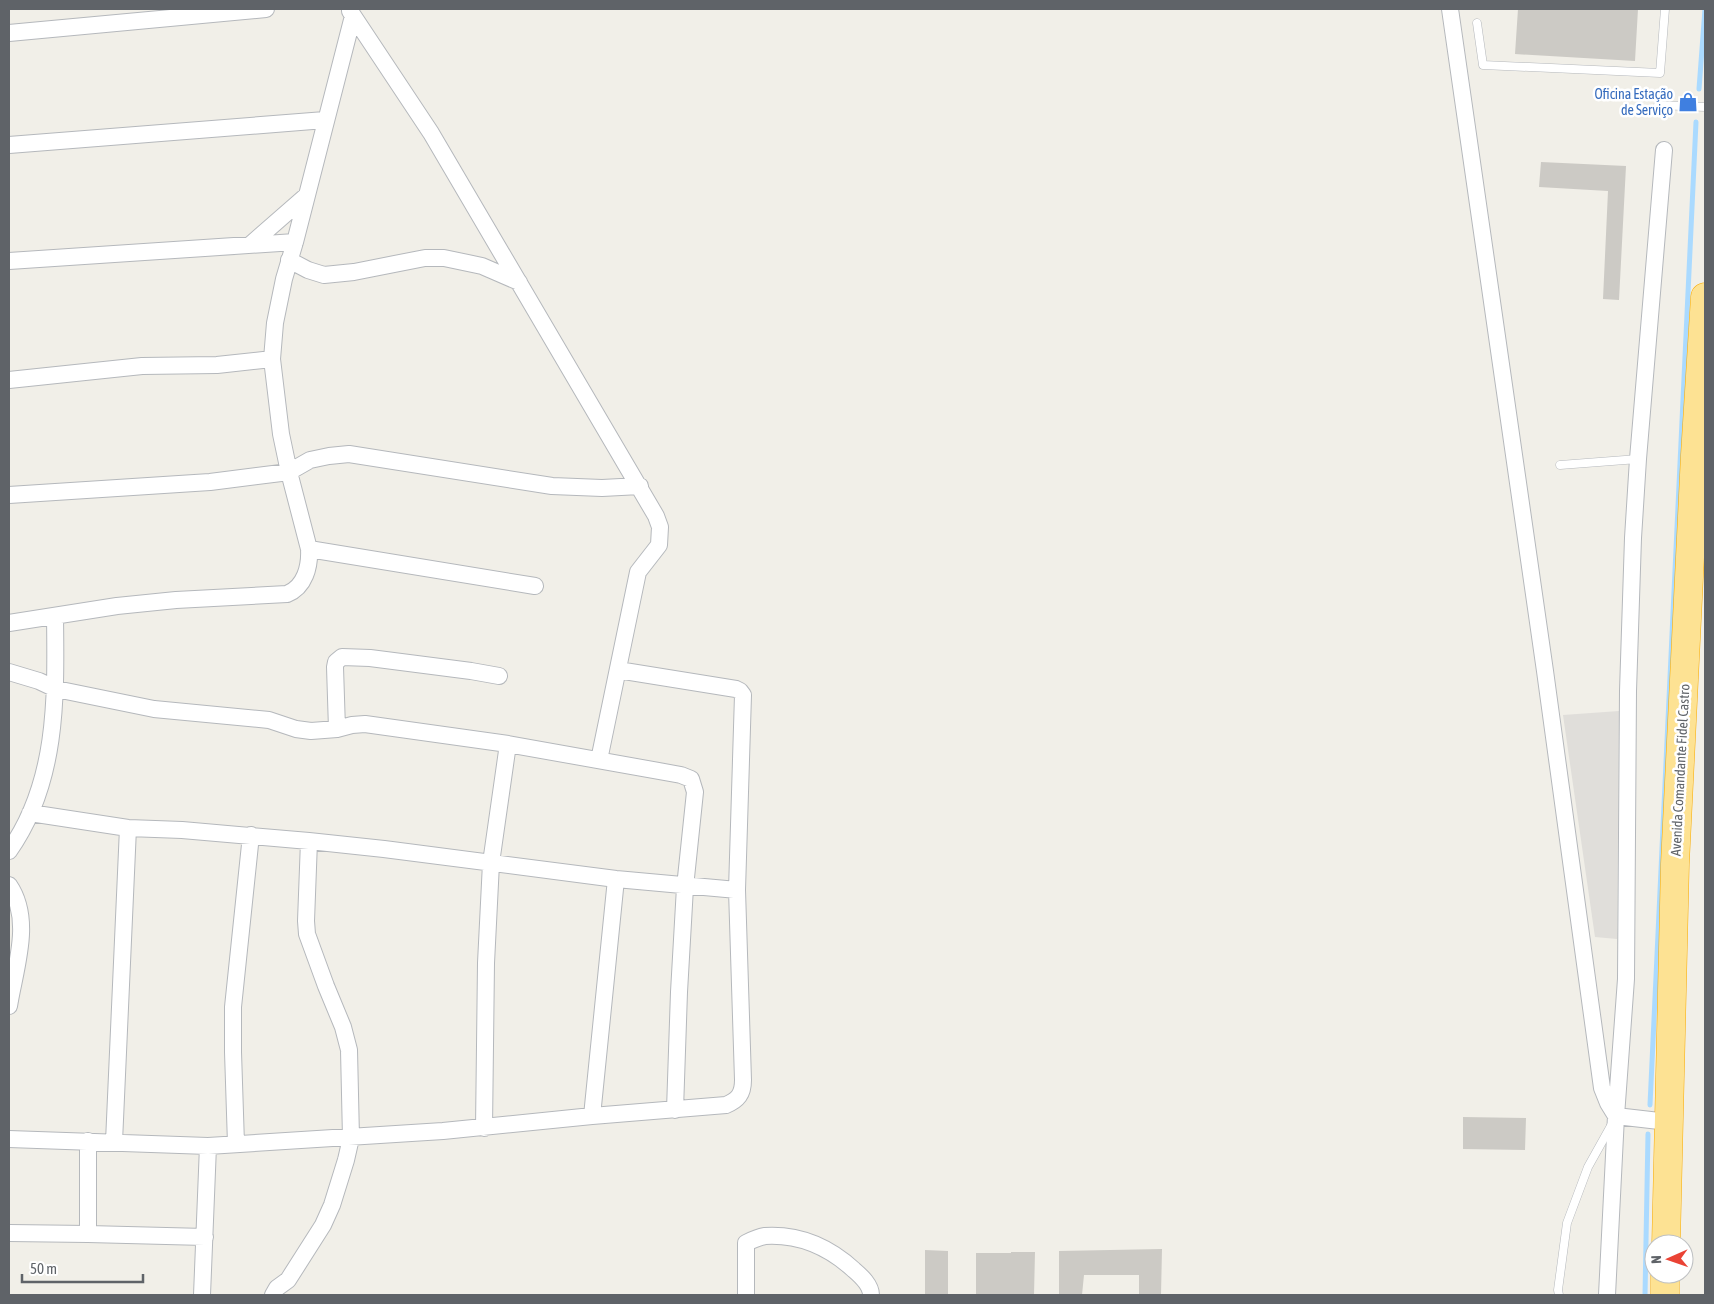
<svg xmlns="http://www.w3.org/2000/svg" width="1714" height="1304" font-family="'Asap Condensed',sans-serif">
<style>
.industrial{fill:#e0deda}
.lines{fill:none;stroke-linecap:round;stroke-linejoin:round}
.stream{stroke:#aadaff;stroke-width:5}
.building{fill:#cccac5}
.lane-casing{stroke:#b5b8bc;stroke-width:9}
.street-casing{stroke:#b5b8bc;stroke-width:18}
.highway-casing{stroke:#f9ab00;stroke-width:29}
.lane{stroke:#fff;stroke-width:8}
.street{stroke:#fff;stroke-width:16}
.highway{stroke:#fde293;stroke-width:28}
.labels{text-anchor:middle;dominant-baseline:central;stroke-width:5;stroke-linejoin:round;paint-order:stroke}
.shop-label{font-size:14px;fill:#366cbe;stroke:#fff;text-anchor:end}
.street-label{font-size:14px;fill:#5f6368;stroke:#fff}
</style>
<rect width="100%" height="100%" fill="#f1efe8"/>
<path class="industrial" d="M1619,711L1617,939L1595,937L1563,715Z"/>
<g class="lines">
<path class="stream" d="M1699,89L1705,9
M1650,1105L1696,122
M1645,1295L1648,1134"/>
</g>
<path class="building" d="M1518,9H1638L1635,61L1515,54Z
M1541,162L1626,166L1619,300L1603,299L1608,191L1539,187Z
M1463,1117L1526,1118L1525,1150L1463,1149Z
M1162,1249L1161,1295H1139V1275H1084L1082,1295H1059V1251Z
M925,1250L948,1251V1295H925Z
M1011,1252H1035L1034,1295H976V1253H1011Z"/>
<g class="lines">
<defs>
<path id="lane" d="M1477,23L1483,65L1660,73L1665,9
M1658,105L1705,107
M1560,465L1638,459
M1559,1295L1558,1290L1567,1223L1588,1167L1612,1124"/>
<path id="street" d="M1450,9L1545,671L1602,1088L1608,1103L1616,1116
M350,11L431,133L656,516L660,527L659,545L638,572L599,760
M9,33L266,9
M9,145L325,120
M250,245L306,196
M289,260L308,270L324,275L354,272L425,258H444L482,266L519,282
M9,261L295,242
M9,380L142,366L217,365L272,359
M9,495L210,482L289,472L310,460L329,456L349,454L552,486L602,488L640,486
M309,549L535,586
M9,623L117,606L176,600L287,594C305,587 310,566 309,549L289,472L281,434L272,359L275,323L284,279L295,242L353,16
M9,672L39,681L56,689L154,709L269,720L296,729L311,731L337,729L352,725L365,724L508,744L681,775L691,779L695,792L685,887L679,992L675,1110
M337,729L335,667L336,662L342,657L370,658L471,671L499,676
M30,813L128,828L182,830L309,841L384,849L616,879L737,890
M9,851C58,782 56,697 55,616
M9,885C33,920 15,968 9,1006
M592,1116L616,879
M1616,1116L1668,1122
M484,1128L486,963L491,863L508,744
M9,1139L208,1146L443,1131L592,1116L726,1105C738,1100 743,1094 743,1080L737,890L743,695L740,691L736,689L618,670
M114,1142L128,828
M236,1144L233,1052V1007L251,835
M9,1233L88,1234V1141
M88,1234L205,1237
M202,1295L208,1146
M273,1295L277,1288L288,1280L323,1225L332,1205L346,1160L351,1138L349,1050L343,1027L326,986L307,934L306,921L309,841
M746,1295V1243C752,1240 759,1237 765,1236C799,1234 829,1247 854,1270C861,1276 871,1285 871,1295
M1607,1295L1616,1116L1626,979L1628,691L1633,538L1638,459L1664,150"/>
<path id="highway" d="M1666,1244L1675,864L1695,455L1705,297
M1665,1295V1274"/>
</defs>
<use href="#lane" class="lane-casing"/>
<use href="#street" class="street-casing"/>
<use href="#highway" class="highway-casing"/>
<use href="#lane" class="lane"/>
<use href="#street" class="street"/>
<use href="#highway" class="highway"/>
</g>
<defs>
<symbol id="shop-bare" viewBox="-9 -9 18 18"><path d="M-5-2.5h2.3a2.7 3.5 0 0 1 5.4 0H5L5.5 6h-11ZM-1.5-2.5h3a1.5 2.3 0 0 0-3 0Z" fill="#3f7fe0" stroke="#fff" stroke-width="2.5" paint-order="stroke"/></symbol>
</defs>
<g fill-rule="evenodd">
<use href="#shop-bare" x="1674" y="88" width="28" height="28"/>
</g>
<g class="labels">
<g class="shop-label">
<text x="1673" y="94">Oficina Estação<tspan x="1673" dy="16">de Serviço</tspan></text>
</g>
<g class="street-label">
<text transform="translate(1680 770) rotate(-87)">Avenida Comandante Fidel Castro</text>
</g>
</g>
<rect width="1714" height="1304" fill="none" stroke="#5f6368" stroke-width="20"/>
<g transform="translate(1669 1259) rotate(268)"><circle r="24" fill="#ffffff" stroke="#bfc1c3"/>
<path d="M0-4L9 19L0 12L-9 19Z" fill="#ea4335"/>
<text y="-8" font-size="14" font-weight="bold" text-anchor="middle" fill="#5f6368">N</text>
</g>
<path d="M22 1274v8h121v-8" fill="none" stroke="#5f6368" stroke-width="2.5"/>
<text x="30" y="1274" font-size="15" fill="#5f6368" stroke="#ffffff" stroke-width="4" paint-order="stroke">50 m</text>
</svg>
